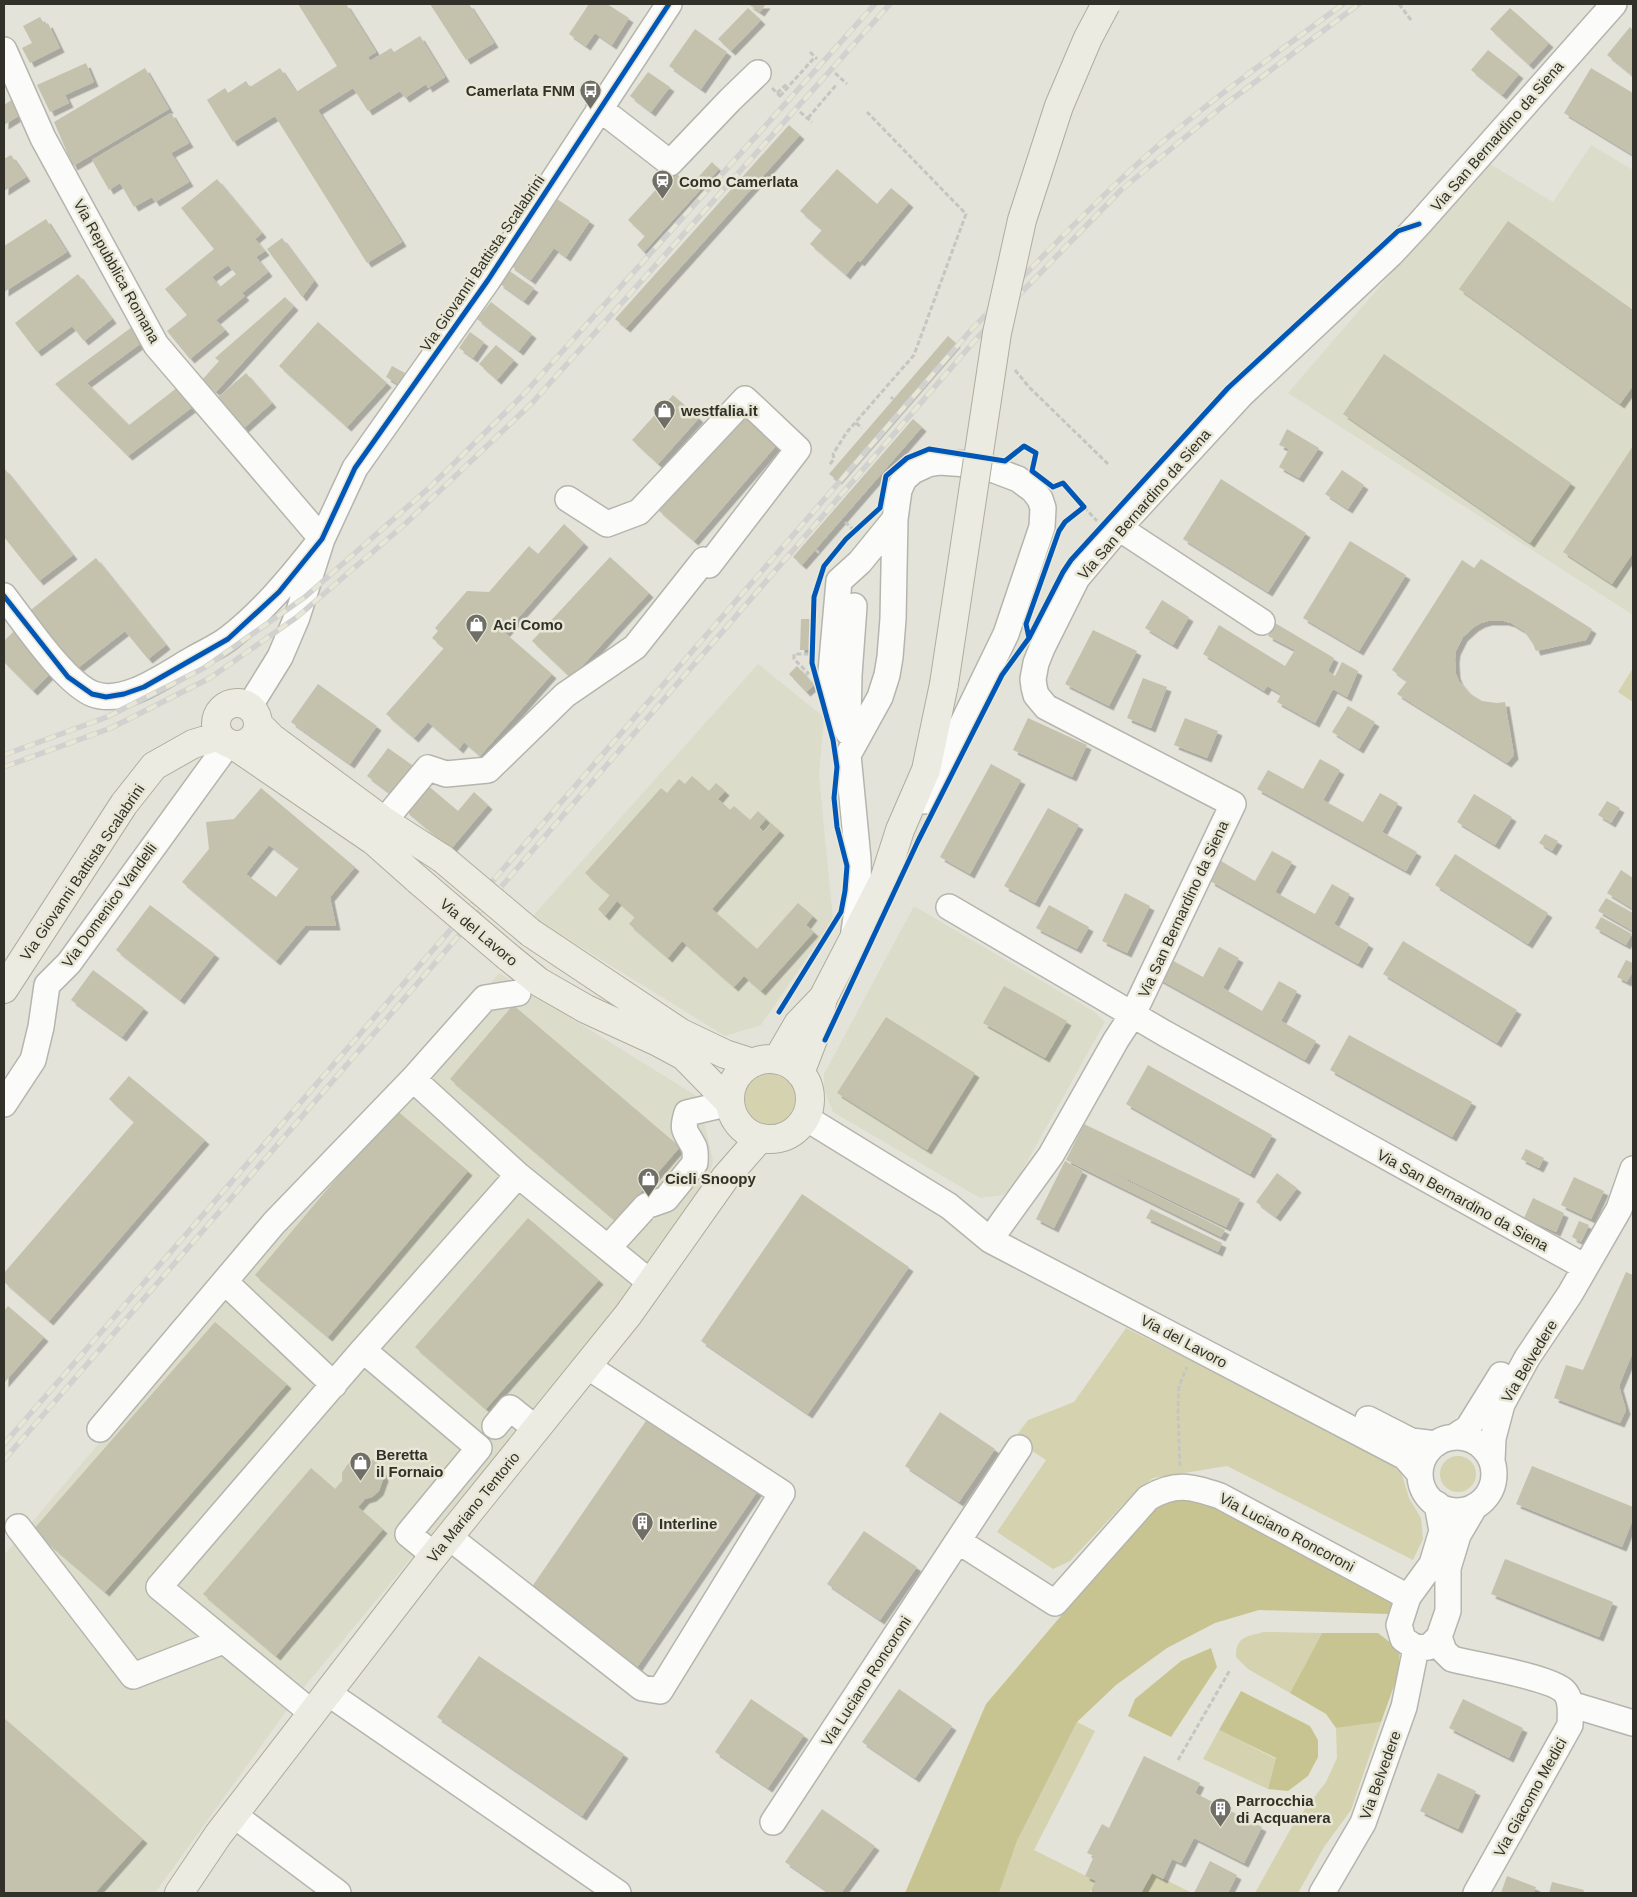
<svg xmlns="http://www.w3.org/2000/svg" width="1637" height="1897" font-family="Helvetica,sans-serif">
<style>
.built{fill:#dcdcca}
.green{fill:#d5d2af}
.forest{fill:#c8c491}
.building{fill:#c4c1ad;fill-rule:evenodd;filter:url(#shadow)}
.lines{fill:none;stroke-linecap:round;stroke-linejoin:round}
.minor-casing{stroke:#b5b5ae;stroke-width:28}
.major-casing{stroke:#afad9b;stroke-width:30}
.path{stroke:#c5c5c1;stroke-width:3;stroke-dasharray:5 2.5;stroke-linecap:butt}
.minor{stroke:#fbfbf9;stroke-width:25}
.major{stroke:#ebebe2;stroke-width:28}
.rail-casing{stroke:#d1d1cf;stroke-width:5.5}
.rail{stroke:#e8e7d5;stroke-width:4;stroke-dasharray:11;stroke-linecap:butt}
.major-bridge-casing{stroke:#afad9b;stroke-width:30;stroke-linecap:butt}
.major-bridge{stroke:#ebebe2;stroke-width:28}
.cycleway-casing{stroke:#e8e7d5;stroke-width:8}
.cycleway{stroke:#0057b8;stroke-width:5}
.labels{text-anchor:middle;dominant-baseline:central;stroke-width:5;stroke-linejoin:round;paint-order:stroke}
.poi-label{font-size:15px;font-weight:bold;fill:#31312a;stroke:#e8e7d5;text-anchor:start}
.street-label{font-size:15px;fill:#31312a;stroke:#e8e7d5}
</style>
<defs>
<filter id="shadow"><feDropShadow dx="4.5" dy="4.5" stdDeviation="0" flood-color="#0004"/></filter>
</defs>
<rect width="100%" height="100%" fill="#e4e3d9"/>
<path class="built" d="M1591,145L1633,170V615L1288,393L1487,162L1553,202Z
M758,664L824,717L819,775L833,920L761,1025L725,1036L532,917Z
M914,906L1095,1012L1105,1022L1014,1185L1004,1195L980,1198L833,1112L824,1090V1074Z
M499,973L698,1097L713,1160L706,1191L643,1279L300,1692L155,1893H4V1555Z"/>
<path class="green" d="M1633,668V702L1618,692Z
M745 1099a25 25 0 1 1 50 0a25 25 0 1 1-50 0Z
M1126,1328L1380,1456L1401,1472L1409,1498L1421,1518L1423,1539L1413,1560L1227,1466L1153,1478L1136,1491L1070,1561L1053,1569L997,1532L1046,1460L1014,1439L1028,1420L1074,1402Z
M1440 1474a18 18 0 1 1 36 0a18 18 0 1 1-36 0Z
M1264,1632L1322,1633L1290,1693L1248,1669L1236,1657C1236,1636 1246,1637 1264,1632Z
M1077,1722L1095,1731L1034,1850L1096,1881L1089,1893H999L1017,1841Z
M1381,1722L1351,1810L1324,1847L1298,1893H1255L1294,1823L1326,1782L1337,1758L1336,1728Z
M1219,1730L1276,1759L1268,1789L1203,1759Z
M1152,1873L1192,1893H1141Z"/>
<path class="forest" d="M1169,1499H1200L1395,1600L1389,1614L1259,1610L1215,1623L1167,1648L1116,1685L1077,1722L1017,1841L999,1893H905L986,1704L1151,1510Z
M1322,1633H1378L1400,1650L1398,1675L1381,1722L1336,1728L1326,1714L1290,1693Z
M1211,1648L1217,1667L1171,1737L1128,1716L1135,1699L1181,1661Z
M1241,1691L1310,1726L1318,1740V1757L1308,1776L1288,1791L1268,1789L1276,1758L1219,1730Z"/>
<path class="building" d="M298,4H346L376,52L368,57L370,61L391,48L394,52L420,36L445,77L428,88L426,84L405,98L400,91L368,111L353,88L318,110L402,242L367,263L275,116L233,142L207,100L225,88L228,93L246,81L250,87L280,68L296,92L337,66Z
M430,4H469L494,43L466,60Z
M589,4H607L629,18L612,45L595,33L586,46L569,34Z
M748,4H766L760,12Z
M748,8L761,20L731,51L718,39Z
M1510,8L1549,43L1529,65L1490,29Z
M40,17L45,25L48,23L60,48L30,63L22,48L32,43L23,26Z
M1630,27L1633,30V76L1607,55Z
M695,29L727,52L701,89L669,66Z
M1488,50L1519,74L1502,95L1471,70Z
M86,63L94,82L65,95L69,103L50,112L37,85Z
M145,68L169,109L73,166L54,122Z
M1591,68L1633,93V155L1564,113Z
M648,72L670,87L651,112L630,96Z
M16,97L25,112L4,125V105Z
M171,113L189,143L171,153L189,182L155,202L152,197L134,207L120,183L109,190L92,160Z
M789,125L800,135L626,328L615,319Z
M11,155L26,177L4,191V159Z
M712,162L719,169L644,252L637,245L645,236L628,220L673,171L690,186Z
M837,169L877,204L891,188L909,203L860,262L858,260L846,275L810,244L822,230L800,211Z
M217,179L262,233L255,239L265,251L256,257L268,272L242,293L245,296L216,320L225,330L190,359L167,331L187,315L165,289L214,249L181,208ZM228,265L236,274L220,287L212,277Z
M557,199L590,221L566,257L554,248L531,280L510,265Z
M46,219L67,252L4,292V246Z
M1508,221L1633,310V386L1620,404L1459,289Z
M282,238L314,281L302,297L267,249Z
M508,270L534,288L524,301L499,283Z
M78,274L112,319L84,341L72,326L37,352L15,323Z
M285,297L294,306L216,392L202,380L219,361L215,358Z
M491,302L532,334L519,351L477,319Z
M318,322L387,383L347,427L279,366Z
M132,327L144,341L87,383L129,425L178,387L194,406L128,456L55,384Z
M470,332L484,342L473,358L459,348Z
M948,336L956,343L837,480L829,474Z
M496,345L514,360L497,380L479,364Z
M1384,354L1571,483L1530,543L1343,414Z
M392,366L405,373L398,384L386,377Z
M246,373L272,403L243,429L216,399Z
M673,395L699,418L658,464L632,440Z
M745,408L781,440L694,541L658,510Z
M913,419L922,427L802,565L793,557Z
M1287,429L1319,448L1299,478L1279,467L1289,449L1279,445Z
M1633,446V553L1612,584L1563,552Z
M4,468L73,555L39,581L4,537Z
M1342,470L1364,485L1348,509L1325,494Z
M1221,479L1306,533L1268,592L1183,539Z
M564,524L584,543L505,633L552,674L480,756L464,742L459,749L428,722L414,738L386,714L444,648L432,638L438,631L435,628L467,591L489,592L529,546L538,554Z
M1350,541L1406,575L1359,651L1303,618Z
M610,557L649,593L571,678L532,641Z
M96,558L166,645L148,659L125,631L74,671L27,613Z
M1481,559L1592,629L1586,640L1536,651L1533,644L1524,631L1511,623L1504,621H1488L1481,623L1474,627L1463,637L1456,651L1455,659L1456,674L1459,681L1469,693L1482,701L1497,703L1505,702L1514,755L1507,763L1397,694L1407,681L1392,670L1462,560L1474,568Z
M1162,600L1189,617L1173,645L1145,628Z
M801,619H811L810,650H800Z
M1275,623L1334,658L1328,671L1335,676L1342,662L1358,671L1347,697L1333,689L1315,723L1277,702L1281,694L1267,686L1264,691L1203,654L1219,625L1285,666L1295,650L1268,636Z
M1093,630L1137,651L1109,706L1065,684Z
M14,631L54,670L33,691L4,662V641Z
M797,666L814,685L806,692L789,674Z
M1143,678L1167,687L1151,728L1127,718Z
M318,684L377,726L350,764L291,722Z
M1348,706L1375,722L1359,749L1332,732Z
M1028,718L1087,745L1072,777L1013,750Z
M1185,718L1218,731L1207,758L1174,745Z
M388,748L415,767L394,796L367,776Z
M1320,759L1340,770L1323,800L1363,822L1380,793L1398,803L1382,832L1417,852L1406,871L1257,789L1268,770L1303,789Z
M991,764L1021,780L970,874L940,857Z
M692,776L709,791L716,783L725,791L718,799L730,810L734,806L750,820L758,811L766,819L759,827L764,832L771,823L780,831L712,909L757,949L798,903L813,916L806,925L814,932L761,991L744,976L734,987L682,941L668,958L629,924L635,917L617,901L605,916L598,909L610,895L585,873L661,788L667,793L679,779L685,784Z
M426,784L458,811L474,792L488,805L451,849L405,810Z
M261,788L355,867L330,897L336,926H305L276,961L182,882L209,849L206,822L234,819ZM269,845L299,868L276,897L246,874Z
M1474,794L1512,817L1495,845L1457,822Z
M1607,801L1620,808L1611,823L1598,815Z
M1048,808L1079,825L1035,903L1004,886Z
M1545,834L1558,841L1552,851L1539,843Z
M1272,851L1292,862L1275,892L1315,914L1332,884L1350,894L1334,924L1369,944L1358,964L1210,881L1221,861L1255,881Z
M1455,854L1548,913L1528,944L1435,885Z
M1621,870L1633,878V909L1607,893Z
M1125,893L1150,906L1127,953L1102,941Z
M1606,898L1633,913V931L1598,911Z
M150,905L215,954L180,1000L116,950Z
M1049,905L1089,927L1077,949L1036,928Z
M1601,917L1632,934L1626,945L1595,928Z
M1403,941L1517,1010L1497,1043L1383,974Z
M1219,947L1239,958L1223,988L1262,1011L1279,981L1297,991L1281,1021L1316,1041L1305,1060L1157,978L1168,958L1203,977Z
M1626,960L1633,963V971L1627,982L1617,977Z
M93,970L144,1008L122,1037L71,1000Z
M1004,986L1067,1021L1045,1058L983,1023Z
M513,1005L680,1147L616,1221L450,1079Z
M886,1017L975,1073L927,1150L837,1093Z
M1349,1035L1472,1102L1452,1137L1330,1070Z
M1148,1065L1272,1135L1250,1174L1126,1104Z
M129,1076L205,1140L49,1321L4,1282V1273L134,1122L109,1099Z
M395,1109L468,1171L328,1337L255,1275Z
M1084,1124L1240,1199L1226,1227L1075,1154L1225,1230L1221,1237L1066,1160Z
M1526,1149L1544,1158L1539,1168L1521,1159Z
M1065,1161L1083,1171L1054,1228L1036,1219Z
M1277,1173L1297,1188L1276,1217L1256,1202Z
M1574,1177L1604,1191L1591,1219L1561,1205Z
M802,1194L909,1267L808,1414L701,1341Z
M1533,1198L1564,1213L1556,1232L1524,1218Z
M1151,1209L1222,1243L1218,1252L1146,1218Z
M528,1218L599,1280L486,1409L415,1347Z
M1579,1221L1589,1225L1581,1242L1572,1237Z
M1626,1272L1633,1275V1352L1619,1386L1626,1410L1620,1423L1554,1398L1566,1365L1583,1370Z
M8,1306L44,1337L4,1383V1311Z
M215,1322L287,1384L105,1592L33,1530Z
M940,1412L995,1449L959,1502L905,1466Z
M650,1415L759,1489L636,1669L527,1594Z
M361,1458H369L377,1462L381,1469L384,1477L379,1491L372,1497L365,1499L358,1507L383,1529L276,1656L203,1594L311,1468L335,1489L342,1481V1473L347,1465L353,1460Z
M1532,1466L1633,1507V1519L1622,1547L1516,1504Z
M864,1531L917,1567L880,1620L827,1584Z
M1505,1559L1613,1602L1599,1637L1491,1594Z
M479,1656L624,1754L582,1816L437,1717Z
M899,1689L952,1726L915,1778L862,1742Z
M751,1699L804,1735L768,1788L715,1752Z
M1463,1699L1523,1728L1509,1758L1449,1728Z
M4,1718L143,1839L95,1893H4Z
M1144,1756L1200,1783L1195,1793L1262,1827L1244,1863L1194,1838L1181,1863L1172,1859L1163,1879L1152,1873L1141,1893H1093L1091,1890L1096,1881L1085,1876L1094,1856L1087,1853L1102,1824L1109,1828Z
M1438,1773L1476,1791L1458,1829L1420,1811Z
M822,1809L875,1846L841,1893H830L785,1862Z
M1210,1861L1237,1875L1228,1893H1194Z
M1507,1876L1536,1887L1534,1893H1501Z
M1552,1882L1584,1890L1583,1893H1549Z"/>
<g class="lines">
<defs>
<path id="minor" d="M4,50L43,138L156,345L322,539
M599,108L670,163L730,100L758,73
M1119,528L1262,622
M4,596C24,622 65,683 93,694C125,706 166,674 193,659C205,652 219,646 229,638C262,612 289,580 315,547
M249,707L280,657L297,617L322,539L355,468L488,280L669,4
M848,721L849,675L854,606
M848,732L835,708L830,683L839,581L860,562L895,519
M384,821L428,768L446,774L488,770L565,695L635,647L704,560L709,565L798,449L745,399L639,512L607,524L568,499
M949,907L1164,1033L1585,1267
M854,931L859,898L858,859L848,755L880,697L887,675L890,657L893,619L895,519L899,490L904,479L913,471L928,464L940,462L981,465L1018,479L1033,490L1040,499L1043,508L1042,527L1006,634L925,801
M413,1079L518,1175
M4,1104L33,1060L41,1027L47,985L69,963L228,744
M806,1118L949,1206L990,1240L1405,1457L1420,1474
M999,1227L1051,1155L1116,1040L1133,1014L1233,804L1046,707L1036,695L1034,687L1033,679L1036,663L1042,648L1077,578L1119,528L1241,395L1391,254L1419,224L1614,4
M608,1248L646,1206L666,1199L695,1163C695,1158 696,1152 694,1147C686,1131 681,1132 687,1113L730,1103
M225,1282L334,1385
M363,1350L518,1175L651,1283
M1368,1419L1411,1441L1436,1444
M495,1426L510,1408L536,1429
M100,1429L274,1223L413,1079L485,998L518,993
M1420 1474a37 37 0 1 1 74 0a37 37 0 1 1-74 0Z
M1454,1437L1468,1428L1501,1375
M1492,1461L1493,1438L1502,1404L1527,1358L1570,1294L1619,1209L1633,1169
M1437,1504L1442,1531L1432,1564L1408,1597L1399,1625L1403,1639L1416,1648L1429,1647L1439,1637L1448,1611V1568L1458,1535L1475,1506
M18,1527L133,1676L223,1641
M449,1537L642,1688L660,1691L782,1493L587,1366
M958,1541L1055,1603L1148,1498C1175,1482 1191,1486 1220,1496L1408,1597
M1439,1637L1444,1651L1452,1659C1475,1665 1550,1677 1564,1691C1573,1700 1570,1715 1570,1725L1476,1893
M328,1693L618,1893
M1570,1704L1633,1723
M312,1713L159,1587L363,1350L479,1448L408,1534L434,1555
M234,1815L338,1893
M773,1822L1019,1448
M1322,1893L1363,1823L1404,1707L1416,1648"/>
<path id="major" d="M216 724a21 21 0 1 1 42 0a21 21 0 1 1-42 0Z
M258,724L272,738L384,821L443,859
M235,746L374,841L418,880
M531,933L681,1033L725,1054L753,1063
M507,956L539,982L586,1009L656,1041L684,1056L730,1103
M4,989L124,804L154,766L193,744L219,736
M730 1099a40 40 0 1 1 80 0a40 40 0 1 1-80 0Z
M777,1060L798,1024L823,998
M800,1073L815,1034L823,998L884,880L900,830L926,770L944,684
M179,1893L218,1835L427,1564L628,1315L725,1178L760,1138"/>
</defs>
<use href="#minor" class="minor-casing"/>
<use href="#major" class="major-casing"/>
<path class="path" d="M1399,4L1411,20
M810,52L817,59
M835,73L847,84
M772,88L782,98
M777,93L787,84
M780,96L815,57
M800,112L812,122
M808,118L837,84
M686,177L693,183
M1015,370L1029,387L1108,464
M891,397L893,399
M856,423L862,428
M830,464L834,459L833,454L847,432L914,355L966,214L867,112
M1084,507L1097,521
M845,522L855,531
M816,550L819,553
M806,675L808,673L794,659V654H812
M1180,1466L1178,1411L1179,1386L1187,1367
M1178,1760L1230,1670"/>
<use href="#minor" class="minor"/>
<use href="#major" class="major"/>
<defs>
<path id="rail" d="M4,755L107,717L204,668L305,597L430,487L523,395L875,4
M4,767L111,728L210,678L297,617L404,525L532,403L890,4
M4,1444L972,329C1025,275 1077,219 1133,168C1198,108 1272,57 1343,4
M4,1460L978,337L1121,190L1223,106L1359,4"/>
</defs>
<use href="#rail" class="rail-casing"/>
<use href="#rail" class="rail"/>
<defs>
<path id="major-bridge" d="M944,684L997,333L1022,220L1059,106L1088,38L1106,4
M443,859L531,933
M418,880L507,956"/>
</defs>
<use href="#major-bridge" class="major-bridge-casing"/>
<use href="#major-bridge" class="major-bridge"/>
<defs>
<path id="cycleway" d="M4,596L68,677L92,694L106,697L124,694L144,687L228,639L279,592L322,539L355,468L488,280L669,4
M779,1012L841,912L845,891L847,866L837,827L834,798L837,767L833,740L812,663L814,597L824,566L846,539L880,508L886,476L907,458L929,449L1005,461L1024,446L1036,453L1032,471L1053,487L1063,483L1084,507L1065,522L1059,531L1026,624L1029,638
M825,1040L918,841L1002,675L1029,638L1063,572L1071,560L1228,388L1398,231L1419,224"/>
</defs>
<use href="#cycleway" class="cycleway-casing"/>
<use href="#cycleway" class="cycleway"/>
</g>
<defs>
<symbol id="bus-pin" viewBox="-11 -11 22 30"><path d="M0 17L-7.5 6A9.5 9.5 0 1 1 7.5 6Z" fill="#706f67" stroke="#e8e7d5"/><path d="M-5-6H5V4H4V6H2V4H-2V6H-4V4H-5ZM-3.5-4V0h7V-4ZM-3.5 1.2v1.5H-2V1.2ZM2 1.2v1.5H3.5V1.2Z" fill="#fff"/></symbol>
<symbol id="station-pin" viewBox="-11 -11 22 30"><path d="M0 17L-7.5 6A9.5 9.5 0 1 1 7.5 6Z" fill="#706f67" stroke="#e8e7d5"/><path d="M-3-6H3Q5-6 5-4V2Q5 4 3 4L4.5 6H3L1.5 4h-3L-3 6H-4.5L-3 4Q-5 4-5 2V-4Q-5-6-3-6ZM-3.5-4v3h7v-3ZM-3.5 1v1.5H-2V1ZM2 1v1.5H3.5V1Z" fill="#fff"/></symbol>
<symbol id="shop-pin" viewBox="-11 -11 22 30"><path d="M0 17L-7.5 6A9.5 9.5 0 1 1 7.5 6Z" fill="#706f67" stroke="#e8e7d5"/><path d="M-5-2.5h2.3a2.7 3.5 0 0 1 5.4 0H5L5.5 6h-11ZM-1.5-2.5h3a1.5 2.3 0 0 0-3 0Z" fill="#fff"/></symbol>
<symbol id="building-pin" viewBox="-11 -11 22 30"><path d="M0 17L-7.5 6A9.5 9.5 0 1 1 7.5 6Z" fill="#706f67" stroke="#e8e7d5"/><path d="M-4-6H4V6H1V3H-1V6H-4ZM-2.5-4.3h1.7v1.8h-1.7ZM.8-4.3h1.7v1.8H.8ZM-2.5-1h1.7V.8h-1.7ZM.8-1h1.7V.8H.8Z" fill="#fff"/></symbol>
</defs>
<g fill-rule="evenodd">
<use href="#bus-pin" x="578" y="78" width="25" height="34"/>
<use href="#station-pin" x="650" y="168" width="25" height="34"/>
<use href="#shop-pin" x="652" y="398" width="25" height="34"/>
<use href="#shop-pin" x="464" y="612" width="25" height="34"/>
<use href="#shop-pin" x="636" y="1166" width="25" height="34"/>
<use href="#shop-pin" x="348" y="1450" width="25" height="34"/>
<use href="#building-pin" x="630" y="1510" width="25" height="34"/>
<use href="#building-pin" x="1208" y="1796" width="25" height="34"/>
</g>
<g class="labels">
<g class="poi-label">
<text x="575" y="90" text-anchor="end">Camerlata FNM</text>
<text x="679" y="181">Como Camerlata</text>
<text x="681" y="410">westfalia.it</text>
<text x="493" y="624">Aci Como</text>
<text x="665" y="1178">Cicli Snoopy</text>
<text x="376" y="1454">Beretta<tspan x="376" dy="17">il Fornaio</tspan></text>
<text x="659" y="1523">Interline</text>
<text x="1236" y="1800">Parrocchia<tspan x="1236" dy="17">di Acquanera</tspan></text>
</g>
<g class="street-label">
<text transform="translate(1497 136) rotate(-49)">Via San Bernardino da Siena</text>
<text transform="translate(482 263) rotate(-56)">Via Giovanni Battista Scalabrini</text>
<text transform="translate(117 271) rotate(61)">Via Repubblica Romana</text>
<text transform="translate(1144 504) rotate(-49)">Via San Bernardino da Siena</text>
<text transform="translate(82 872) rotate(-56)">Via Giovanni Battista Scalabrini</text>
<text transform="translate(109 905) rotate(-54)">Via Domenico Vandelli</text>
<text transform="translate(1183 909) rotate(-65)">Via San Bernardino da Siena</text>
<text transform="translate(479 932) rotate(40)">Via del Lavoro</text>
<text transform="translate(1463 1200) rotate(29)">Via San Bernardino da Siena</text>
<text transform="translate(1184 1341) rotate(28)">Via del Lavoro</text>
<text transform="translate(1529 1361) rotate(-59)">Via Belvedere</text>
<text transform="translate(473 1507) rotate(-51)">Via Mariano Tentorio</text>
<text transform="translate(1287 1532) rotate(28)">Via Luciano Roncoroni</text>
<text transform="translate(866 1681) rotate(-57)">Via Luciano Roncoroni</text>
<text transform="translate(1380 1775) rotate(-70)">Via Belvedere</text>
<text transform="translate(1530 1797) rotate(-61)">Via Giacomo Medici</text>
</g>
</g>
<rect width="1637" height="1897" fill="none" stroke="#31312a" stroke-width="10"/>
</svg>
